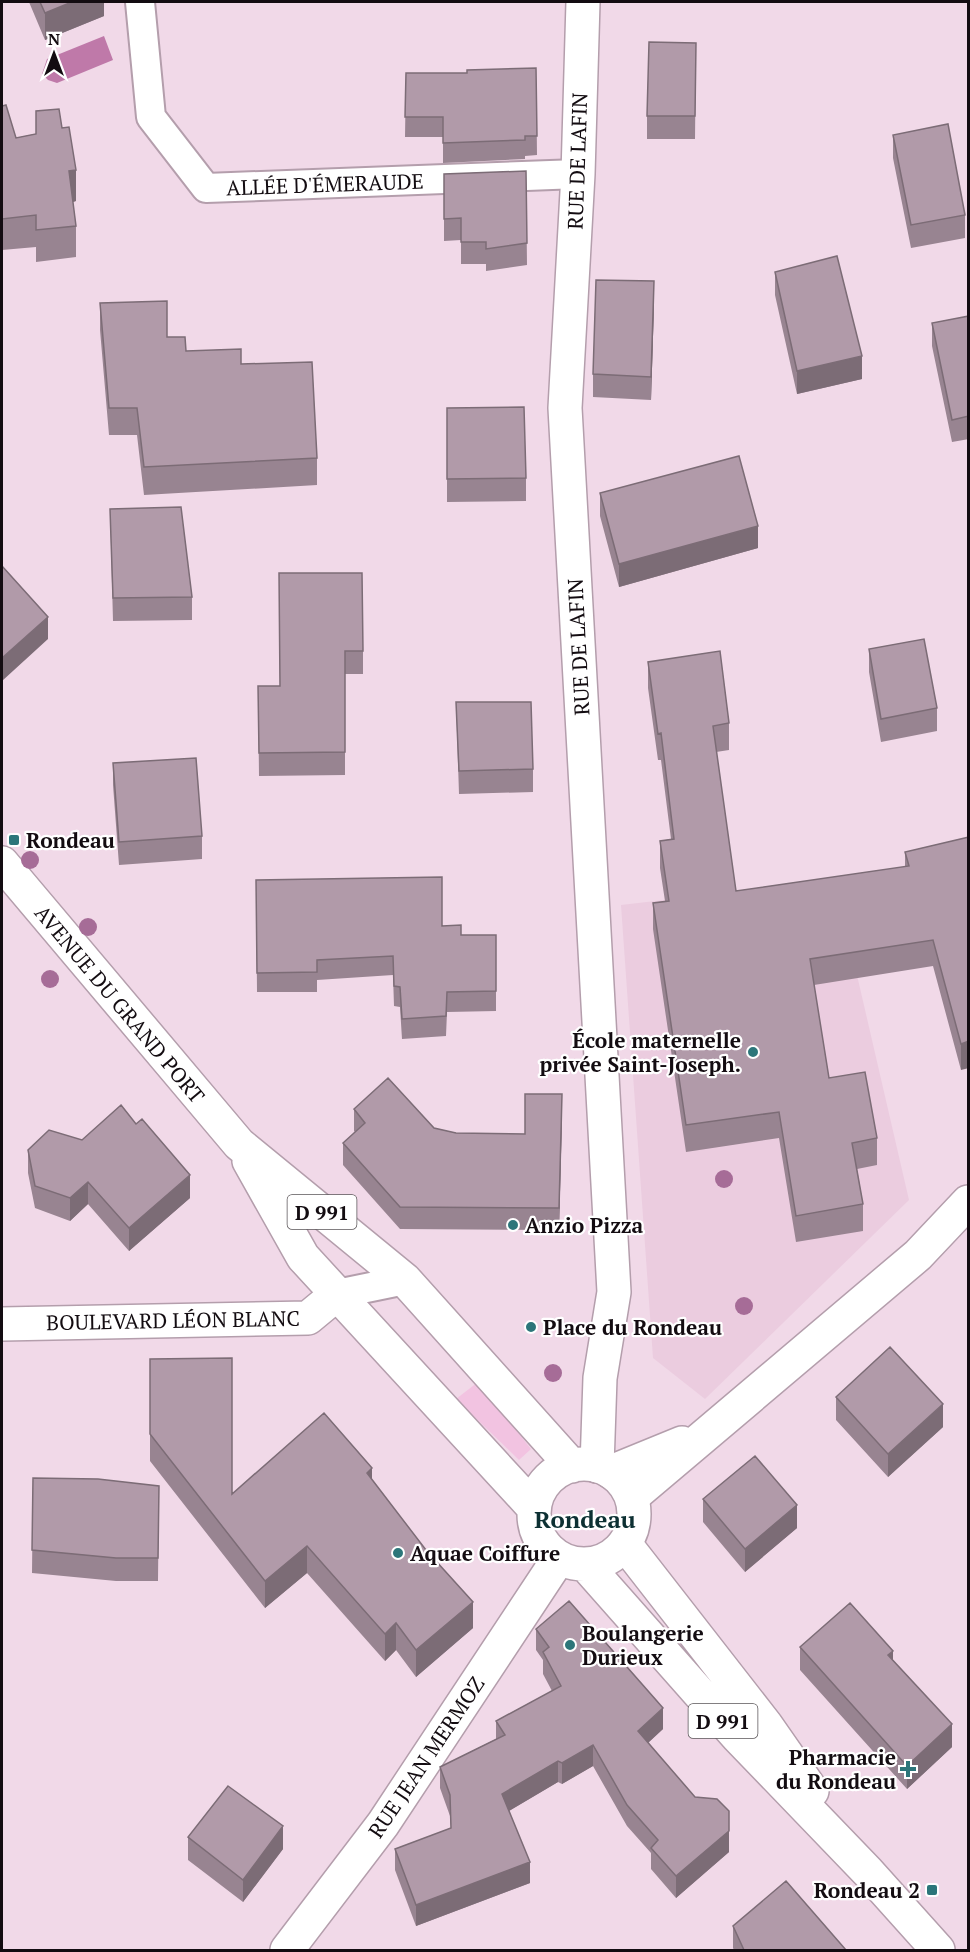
<svg xmlns="http://www.w3.org/2000/svg" width="970" height="1952" font-family="'PT Serif',serif">
<style>
.built{fill:#ebccdf}
.green{fill:#f2c3e1}
.water{fill:#bf79a9}
.lines{fill:none;stroke-linecap:round;stroke-linejoin:round}
.lane-casing{stroke:#b49eac;stroke-width:32}
.street-casing{stroke:#b49eac;stroke-width:36}
.secondary-casing{stroke:#b49eac;stroke-width:36}
.primary-casing{stroke:#b49eac;stroke-width:36}
.lane{stroke:#fff;stroke-width:28}
.street{stroke:#fff;stroke-width:33}
.secondary{stroke:#fff;stroke-width:33}
.primary{stroke:#fff;stroke-width:33}
.tree{fill:#a66c97}
.wall{fill:#988491}
.shaded-wall{fill:#7c6c76}
.building{fill:#b19aa9;stroke:#7c6c76;stroke-width:1.5}
.poi-dot{fill:#2c767a;stroke:#fff;stroke-width:2}
.labels{text-anchor:middle;dominant-baseline:central;stroke-width:4.5;stroke-linejoin:round;paint-order:stroke}
.shield{fill:#fff;stroke:#5a5558;stroke-width:1.5}
.shield-label{font-size:20px;font-weight:bold;fill:#130c11}
.street-label{font-size:21px;fill:#130c11;stroke:#fff}
.poi-label{font-size:21px;font-weight:bold;fill:#130c11;stroke:#fff;text-anchor:start}
.quarter-label{font-size:24px;font-weight:bold;fill:#0d3033;stroke:#fff}
</style>
<rect width="100%" height="100%" fill="#f1d9e8"/>
<path class="built" d="M835,880L909,1200L705,1399L653,1358L621,905Z"/>
<path class="green" d="M478,1382L531,1449L519,1460L456,1399Z"/>
<path class="water" d="M104,36L113,60L57,83L48,80L42,74L47,59Z"/>
<g class="lines">
<defs>
<path id="lane" d="M140,2L151,117L206,188L578,174
M337,1294L405,1280"/>
<path id="street" d="M583,2L578,174L565,408L614,1292L600,1378L597,1466
M2,1324L308,1318L337,1294
M287,1950L383,1824L559,1558"/>
<path id="secondary" d="M611,1472L682,1443
M632,1497L918,1255L968,1202"/>
<path id="primary" d="M2,863L239,1144L405,1280L572,1466
M249,1161L303,1257L534,1508
M534 1514a50 50 0 1 1 100 0a50 50 0 1 1-100 0Z
M625,1544L766,1725L812,1791
M585,1564L738,1737L868,1872L938,1950"/>
</defs>
<use href="#lane" class="lane-casing"/>
<use href="#street" class="street-casing"/>
<use href="#secondary" class="secondary-casing"/>
<use href="#primary" class="primary-casing"/>
<use href="#lane" class="lane"/>
<use href="#street" class="street"/>
<use href="#secondary" class="secondary"/>
<use href="#primary" class="primary"/>
</g>
<g class="tree">
<circle cx="30" cy="860" r="9"/>
<circle cx="88" cy="927" r="9"/>
<circle cx="50" cy="979" r="9"/>
<circle cx="724" cy="1179" r="9"/>
<circle cx="744" cy="1306" r="9"/>
<circle cx="553" cy="1373" r="9"/>
</g>
<path class="wall" d="M29,2H104V16L45,40Z
M696,43L695,139H647V116Z
M536,68L537,155L525,156V159L443,163V137H405L406,73H467Z
M2,106L16,138L62,128L76,201L73,202L76,226V257L36,262V247L2,250Z
M893,135L965,215V238L911,248L893,158Z
M526,171L527,265L486,271V264H461V240L444,241V174Z
M775,272L862,379L797,394L775,295Z
M100,303L167,337L186,351L241,364L317,458V485L144,495L137,435H109L100,330Z
M654,304L651,400L593,397V374Z
M969,316V439L952,442L932,346V323Z
M447,408L526,478V501L447,502Z
M600,493L758,548L619,587L600,516Z
M110,509L192,597V620L113,621Z
M279,573L363,651V674H345V775L259,776L258,686H280Z
M869,649L937,708V731L881,742L869,672Z
M648,662L729,723V750L716,752L736,891L905,867V852L969,837L961,1070L933,966L814,985L829,1078L877,1138V1165L857,1169L863,1204V1231L796,1242L779,1138L686,1152L653,929V903L665,901L660,868V841L671,839L661,760H658L648,688Z
M456,702L533,769V792L459,794Z
M113,763L202,836V859L119,865L113,785Z
M256,880L442,926L461,935H496V1011L447,1012L446,1036L402,1039L400,1007L394,1006L393,975L317,980V992H257Z
M354,1109L434,1128L456,1133L525,1134L562,1116L559,1230L400,1229L343,1165V1143L355,1132L354,1131Z
M28,1150L190,1198L129,1251L88,1204L70,1221L35,1208L28,1173Z
M150,1359L232,1494L372,1480L473,1628L416,1677L396,1650L385,1661L307,1573L265,1608L150,1461Z
M836,1397L943,1427L888,1477L836,1420Z
M33,1478L159,1486L158,1581H116L32,1573Z
M703,1499L797,1528L745,1572L703,1522Z
M536,1629L663,1729L648,1743L695,1797L729,1832V1852L676,1898L651,1869V1853L627,1826L593,1766L562,1784L558,1782L509,1811L530,1883L416,1926L395,1870V1849L451,1828L450,1816L440,1788V1767L496,1739V1721L552,1691L543,1674V1660L536,1650Z
M800,1647L893,1660L952,1747L907,1789L800,1670Z
M188,1837L283,1849L243,1902L188,1860Z
M733,1926L846,1950H734L733,1948Z"/>
<path class="shaded-wall" d="M72,2H104V16L45,40V13Z
M76,170V201L69,203V171Z
M654,281V304L651,400V377Z
M862,356V379L797,394V371Z
M758,526V548L619,587V564Z
M48,617V639L2,681V658Z
M969,1041V1068L961,1070V1044Z
M562,1094V1116L559,1230V1208Z
M190,1175V1198L129,1251V1228Z
M88,1182V1204L70,1221V1198Z
M943,1404V1427L888,1477V1454Z
M372,1468V1495L367,1473Z
M797,1505V1528L745,1572V1549Z
M307,1546V1573L265,1608V1581Z
M473,1602V1628L416,1677V1650Z
M396,1623V1650L385,1661V1634Z
M893,1651V1674L888,1655Z
M663,1708V1729L638,1752V1731Z
M952,1724V1747L907,1789V1766Z
M593,1745V1766L562,1784V1763Z
M558,1761V1782L502,1815V1794Z
M729,1811V1852L676,1898V1876Z
M283,1826V1849L243,1902V1880Z
M530,1862V1883L416,1926V1905Z"/>
<path class="building" d="M40,2H72L45,13Z
M649,42L696,43L695,116H647Z
M536,68L537,136H525V140L443,143V117H405L406,73H467V70Z
M6,105L16,138L36,134V111L59,109L62,128L69,127L76,170L69,171L76,226L36,230V215L2,219V106Z
M948,124L965,215L911,225L893,135Z
M526,171L527,243L486,249V242H461V218L444,219V174Z
M837,256L862,356L797,371L775,272Z
M596,280L654,281L651,377L593,374Z
M167,301V337H185L186,351L241,349V364L312,362L317,458L144,467L137,408H109L100,303Z
M969,316V416L952,420L932,323Z
M524,407L526,478L447,479V408Z
M739,456L758,526L619,564L600,493Z
M181,507L192,597L113,598L110,509Z
M2,566L48,617L2,658Z
M279,573H362L363,651H345V752L259,753L258,686H280Z
M924,639L937,708L881,719L869,649Z
M720,651L729,723L713,726L736,891L909,866L905,852L969,837V1041L961,1044L933,940L810,959L829,1078L865,1072L877,1138L852,1143L863,1204L796,1216L779,1112L686,1125L653,903L669,901L660,841L674,839L661,733L658,734L648,662Z
M456,702H531L533,769L459,771Z
M196,758L202,836L119,842L113,763Z
M442,877V926L461,925V935H496V991L447,992L446,1016L402,1019L400,987L394,986L393,956L317,960V972L257,973L256,880Z
M388,1078L434,1128L456,1133L525,1134V1094H562L559,1208L400,1207L343,1143L365,1123L354,1109Z
M121,1105L136,1124L142,1119L190,1175L129,1228L88,1182L70,1198L35,1186L28,1150L49,1130L82,1140Z
M890,1347L943,1404L888,1454L836,1397Z
M232,1358V1494L324,1413L372,1468L367,1473L426,1550L473,1602L416,1650L396,1623L385,1634L307,1546L265,1581L150,1434V1359Z
M755,1456L797,1505L745,1549L703,1499Z
M33,1478L98,1479L159,1486L158,1558H116L32,1550Z
M569,1601L663,1708L638,1731L695,1797L717,1799L729,1811V1831L676,1876L651,1848L658,1840L627,1805L593,1745L562,1763L558,1761L502,1794L530,1862L416,1905L395,1849L451,1828L450,1795L440,1767L505,1735L496,1721L561,1686L543,1652L549,1647L536,1629Z
M850,1603L893,1651L888,1655L952,1724L907,1766L800,1647Z
M228,1786L283,1826L243,1880L188,1837Z
M786,1881L846,1950H744L733,1926Z"/>
<g class="poi-dot">
<rect x="8" y="834" width="12" height="12" rx="3"/>
<circle cx="753" cy="1052" r="6"/>
<circle cx="513" cy="1225" r="6"/>
<circle cx="531" cy="1327" r="6"/>
<circle cx="398" cy="1553" r="6"/>
<circle cx="570" cy="1645" r="6"/>
<path d="M905 1760h6v6h6v6h-6v6h-6v-6h-6v-6h6z"/>
<rect x="926" y="1884" width="12" height="12" rx="3"/>
</g>
<g class="labels">
<g class="shield">
<rect x="287.5" y="1195" width="69" height="34" rx="4.5"/>
<rect x="688.5" y="1704" width="69" height="34" rx="4.5"/>
</g>
<g class="shield-label">
<text x="322" y="1212">D 991</text>
<text x="723" y="1721">D 991</text>
</g>
<g class="street-label">
<text transform="translate(577 161) rotate(-88)">RUE DE LAFIN</text>
<text transform="translate(325 184) rotate(-2)">ALLÉE D'ÉMERAUDE</text>
<text transform="translate(578 647) rotate(-93)">RUE DE LAFIN</text>
<text transform="translate(120 1004) rotate(50)">AVENUE DU GRAND PORT</text>
<text transform="translate(173 1320) rotate(-1)">BOULEVARD LÉON BLANC</text>
<text transform="translate(426 1757) rotate(-56)">RUE JEAN MERMOZ</text>
</g>
<g class="poi-label">
<text x="26" y="840">Rondeau</text>
<text x="741" y="1040" text-anchor="end">École maternelle<tspan x="741" dy="24">privée Saint-Joseph.</tspan></text>
<text x="525" y="1225">Anzio Pizza</text>
<text x="543" y="1327">Place du Rondeau</text>
<text x="410" y="1553">Aquae Coiffure</text>
<text x="582" y="1633">Boulangerie<tspan x="582" dy="24">Durieux</tspan></text>
<text x="896" y="1757" text-anchor="end">Pharmacie<tspan x="896" dy="24">du Rondeau</tspan></text>
<text x="920" y="1890" text-anchor="end">Rondeau 2</text>
</g>
<g class="quarter-label">
<text x="585" y="1519">Rondeau</text>
</g>
</g>
<rect width="970" height="1952" fill="none" stroke="#130c11" stroke-width="6"/>
<g transform="translate(54 54)" stroke="#ffffff" stroke-width="4.5" paint-order="stroke">
<path d="M0-4.5L10 22L0 15L-10 22Z" fill="#130c11"/>
<text y="-9" font-size="16" font-weight="bold" text-anchor="middle" fill="#130c11">N</text>
</g>
</svg>
